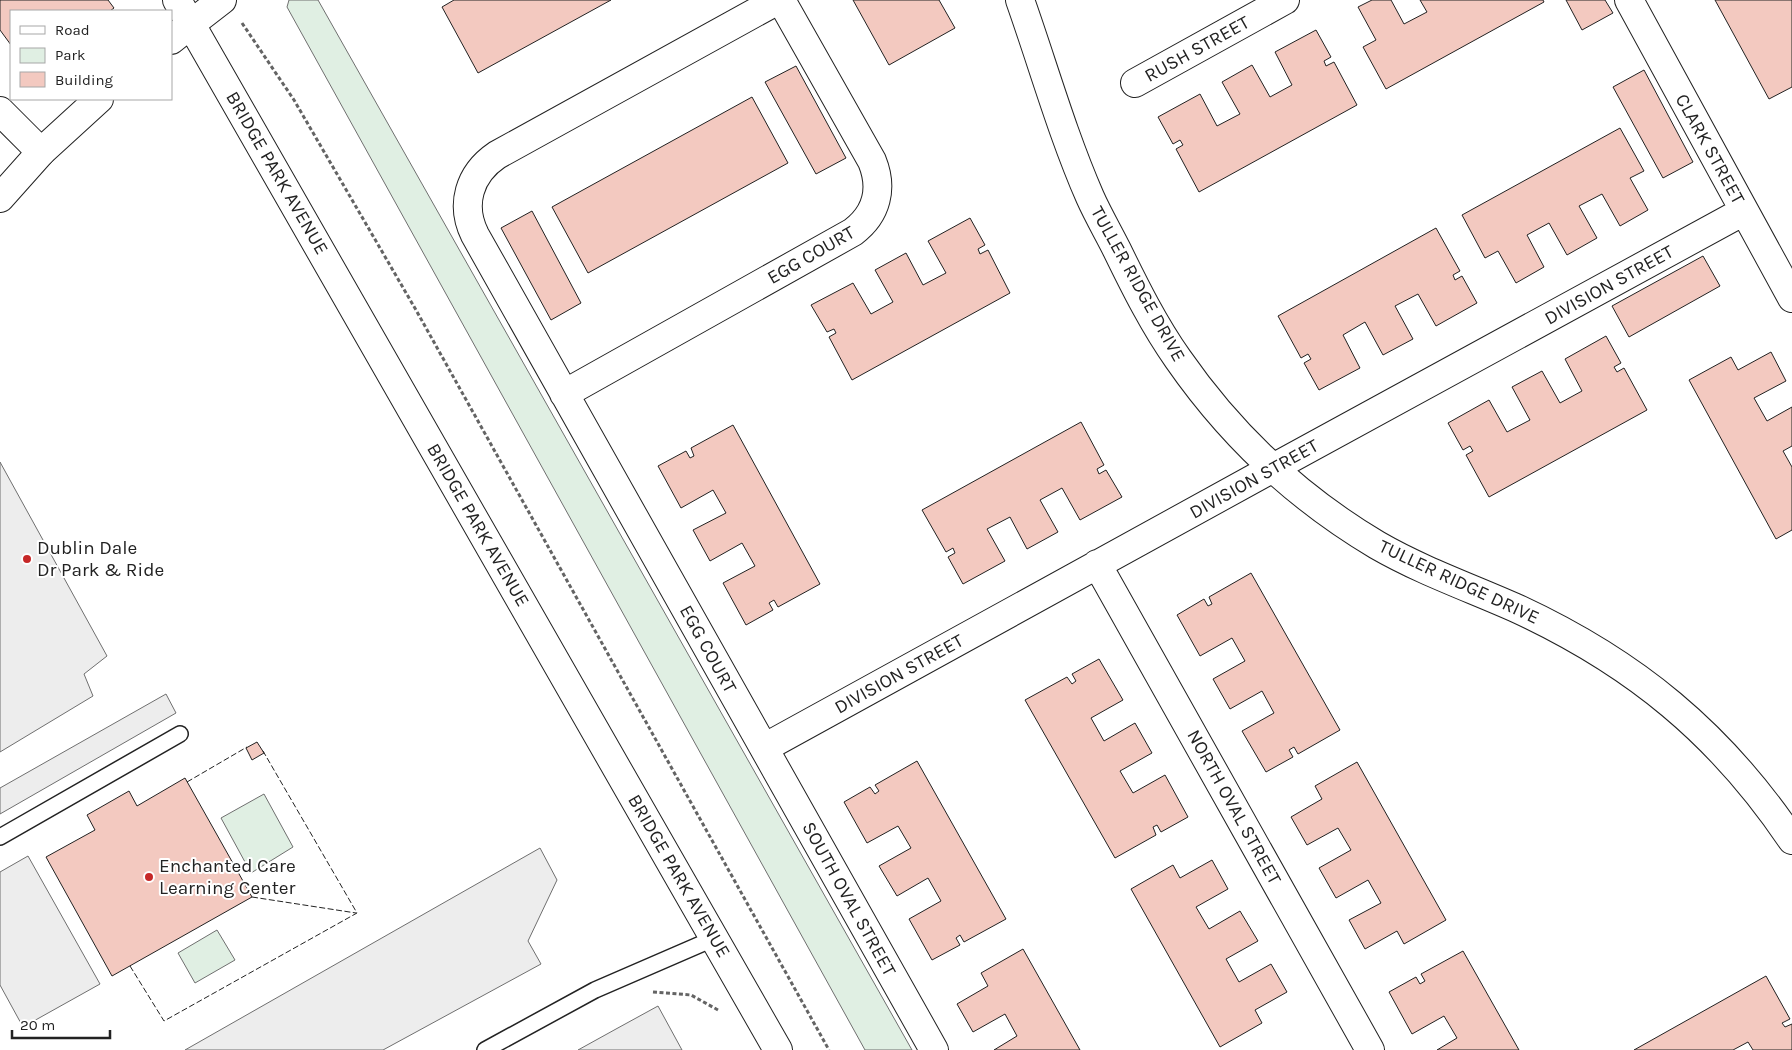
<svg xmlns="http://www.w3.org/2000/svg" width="1792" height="1050" font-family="Karla,sans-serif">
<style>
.green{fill:#e0efe3;stroke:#6f6f6f}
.parking{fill:#ededed;stroke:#6f6f6f}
.building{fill:#f3c9c0;stroke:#222}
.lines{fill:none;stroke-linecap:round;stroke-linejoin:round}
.service-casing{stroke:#222;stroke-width:18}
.minor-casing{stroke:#222;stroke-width:30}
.tertiary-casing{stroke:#222;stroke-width:30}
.path{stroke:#646464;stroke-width:3;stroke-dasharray:4 2.5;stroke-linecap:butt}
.service{stroke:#fff;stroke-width:15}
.minor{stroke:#fff;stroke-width:28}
.tertiary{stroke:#fff;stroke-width:28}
.fence{stroke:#222;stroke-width:1;stroke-dasharray:6 2.5;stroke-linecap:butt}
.poi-dot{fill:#c62828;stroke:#fff;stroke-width:2}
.labels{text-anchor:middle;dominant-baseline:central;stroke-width:4;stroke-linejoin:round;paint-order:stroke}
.street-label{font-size:19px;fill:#222;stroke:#fff}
.poi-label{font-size:19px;fill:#222;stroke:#fff;text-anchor:start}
</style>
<rect width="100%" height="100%" fill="#fff"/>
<path class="green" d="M289,0H318L912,1050H865L287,7Z
M264,794L293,847L251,873L221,818Z
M217,930L235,960L195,983L178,953Z"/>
<path class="parking" d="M0,462L107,656L84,674L93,696L0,752Z
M166,694L176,713L0,814V788Z
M540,848L557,880L528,941L541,964L383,1050H185Z
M28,856L100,984L23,1027L0,985V872Z
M658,1006L682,1050H578L616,1029Z"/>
<path class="building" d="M0,0H108L114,8L110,11H11V45L0,30Z
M454,0H611L478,73L442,7Z
M853,0H939L955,28L889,65Z
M1372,0H1391L1404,24L1427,12L1420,0H1543L1544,2L1386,89L1363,47L1376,40L1358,7Z
M1566,0H1605L1613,13L1582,30Z
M1715,0H1792V87L1769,99Z
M1316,30L1331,57L1324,61L1326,66L1334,62L1357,105L1199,192L1176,149L1183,145L1180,140L1173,144L1158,117L1200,94L1217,126L1240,114L1222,82L1252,65L1270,97L1292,85L1275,52Z
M796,66L846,158L816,174L765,82Z
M1644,70L1693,162L1663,178L1613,87Z
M752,97L788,163L588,273L552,207Z
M1620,128L1644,171L1630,178L1648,210L1620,226L1602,194L1579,206L1597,238L1567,255L1549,223L1527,235L1544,267L1516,283L1498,251L1485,258L1462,215Z
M532,211L581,303L551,320L501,228Z
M970,218L985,245L978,249L980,254L988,250L1010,293L852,380L829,337L836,333L834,329L827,332L811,305L853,283L871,314L893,302L875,270L906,253L923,285L946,273L928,241Z
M1436,228L1460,271L1453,275L1455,280L1462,276L1477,303L1436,326L1418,294L1395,306L1413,339L1383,355L1365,322L1343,335L1360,368L1319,390L1304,363L1311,359L1308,354L1301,358L1278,316Z
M1703,256L1720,286L1629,337L1612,306Z
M1606,336L1621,363L1614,367L1617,372L1624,368L1647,410L1489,497L1466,455L1473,451L1470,446L1463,450L1448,423L1489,400L1507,432L1530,420L1512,387L1542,371L1560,403L1582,391L1565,359Z
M1771,352L1786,381L1754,398L1767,421L1792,407V446L1783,451L1792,467V530L1776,539L1689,380L1731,357L1738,370Z
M1081,422L1104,465L1097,469L1099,474L1106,470L1122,497L1080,520L1062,488L1040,500L1058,532L1027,549L1010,517L987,529L1005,561L963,584L948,557L955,553L953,548L946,552L922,510Z
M733,425L820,584L778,607L774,600L769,603L773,610L746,625L723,583L755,566L742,543L710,561L693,530L726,513L713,490L681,508L658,466L686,451L690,458L694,456L691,448Z
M1251,573L1340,730L1298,754L1294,747L1289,750L1293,757L1266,772L1242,731L1274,713L1262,691L1230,709L1213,679L1245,661L1232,638L1200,656L1177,615L1204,599L1208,606L1212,604L1209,597Z
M1099,659L1123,700L1091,718L1104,741L1135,723L1152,753L1120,771L1133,793L1165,775L1188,817L1161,832L1157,825L1153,827L1156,835L1115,858L1025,700L1067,677L1072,684L1076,681L1072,674Z
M257,742L264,753L252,760L246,748Z
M917,761L1006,919L964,942L960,935L956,938L960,945L932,960L909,919L941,901L928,878L897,896L879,866L911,848L898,826L867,843L844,802L870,787L875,794L879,791L875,785Z
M1357,762L1446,920L1404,944L1397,931L1365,949L1349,920L1381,903L1368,880L1336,898L1319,868L1351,850L1338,828L1307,845L1291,817L1322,799L1315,786Z
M185,778L252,897L112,976L46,857L95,830L87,815L129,791L137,806Z
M1212,860L1228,889L1196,907L1209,929L1240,911L1258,941L1226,959L1239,982L1271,964L1287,992L1255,1010L1262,1023L1220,1047L1131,889L1173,865L1180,878Z
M1023,949L1080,1050H994L1017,1036L1005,1014L973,1032L957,1004L988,986L981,973Z
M1463,951L1519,1050H1437L1457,1038L1444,1016L1412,1034L1389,992L1416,977L1420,984L1425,981L1421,974Z
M1766,976L1790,1019L1782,1023L1785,1027L1792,1024V1050H1753L1748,1042L1733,1050H1634Z"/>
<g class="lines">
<defs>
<path id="service" d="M0,837L180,734
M485,1050L595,990L715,938"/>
<path id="minor" d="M778,0L497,155C469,174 460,205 475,235L934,1050
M1020,0C1043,65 1062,133 1090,197C1098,215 1108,232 1117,250C1135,287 1154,325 1178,359C1230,434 1298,498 1377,545C1422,571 1471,588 1518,609C1634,663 1720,733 1792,840
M1629,0L1792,298
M191,24L222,0
M1135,83L1285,0
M0,111L41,152
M564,394L853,232C877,214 883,188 872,161L781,0
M1097,564L1370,1050
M764,748L1273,468L1744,211"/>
<path id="tertiary" d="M177,0L778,1050
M171,40L191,24
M0,198L41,152L99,99"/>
</defs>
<use href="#service" class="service-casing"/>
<use href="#minor" class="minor-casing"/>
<use href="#tertiary" class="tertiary-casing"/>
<path class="path" d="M242,23L294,100L416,310L829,1050
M653,992L691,995L718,1010"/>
<use href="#service" class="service"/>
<use href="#minor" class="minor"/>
<use href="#tertiary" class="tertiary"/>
<path class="fence" d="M187,782L247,747
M252,897L356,913
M130,966L164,1021L357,913L263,751"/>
</g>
<g class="poi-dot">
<circle cx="27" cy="559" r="5"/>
<circle cx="149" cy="877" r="5"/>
</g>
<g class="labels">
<g class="street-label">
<text transform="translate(1197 49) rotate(-29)">RUSH STREET</text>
<text transform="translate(1710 149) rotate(61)">CLARK STREET</text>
<text transform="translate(277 173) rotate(60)">BRIDGE PARK AVENUE</text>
<text transform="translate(811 255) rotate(-30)">EGG COURT</text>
<text transform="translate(1138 284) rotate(61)">TULLER RIDGE DRIVE</text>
<text transform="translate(1609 285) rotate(-29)">DIVISION STREET</text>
<text transform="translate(1254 479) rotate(-29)">DIVISION STREET</text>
<text transform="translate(478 525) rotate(60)">BRIDGE PARK AVENUE</text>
<text transform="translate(1459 582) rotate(25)">TULLER RIDGE DRIVE</text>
<text transform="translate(708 649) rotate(61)">EGG COURT</text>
<text transform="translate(899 674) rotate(-29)">DIVISION STREET</text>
<text transform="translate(1234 807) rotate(61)">NORTH OVAL STREET</text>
<text transform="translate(679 876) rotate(60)">BRIDGE PARK AVENUE</text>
<text transform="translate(849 899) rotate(61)">SOUTH OVAL STREET</text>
</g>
<g class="poi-label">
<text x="37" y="548">Dublin Dale<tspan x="37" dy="22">Dr Park &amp; Ride</tspan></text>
<text x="159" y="866">Enchanted Care<tspan x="159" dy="22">Learning Center</tspan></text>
</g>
</g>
<rect x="10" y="10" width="162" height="90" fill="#ffffff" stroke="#a7a7a7"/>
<rect x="20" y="26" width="25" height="8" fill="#ffffff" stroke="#a7a7a7"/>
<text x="55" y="35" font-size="15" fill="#222222">Road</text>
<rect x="20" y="48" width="25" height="15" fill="#e0efe3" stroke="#a7a7a7"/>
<text x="55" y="60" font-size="15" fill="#222222">Park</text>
<rect x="20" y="72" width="25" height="15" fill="#f3c9c0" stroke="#a7a7a7"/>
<text x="55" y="85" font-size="15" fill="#222222">Building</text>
<path d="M12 1030v8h98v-8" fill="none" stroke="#222222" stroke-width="2.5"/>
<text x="20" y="1030" font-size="15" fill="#222222" stroke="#ffffff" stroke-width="4" paint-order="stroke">20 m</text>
</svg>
